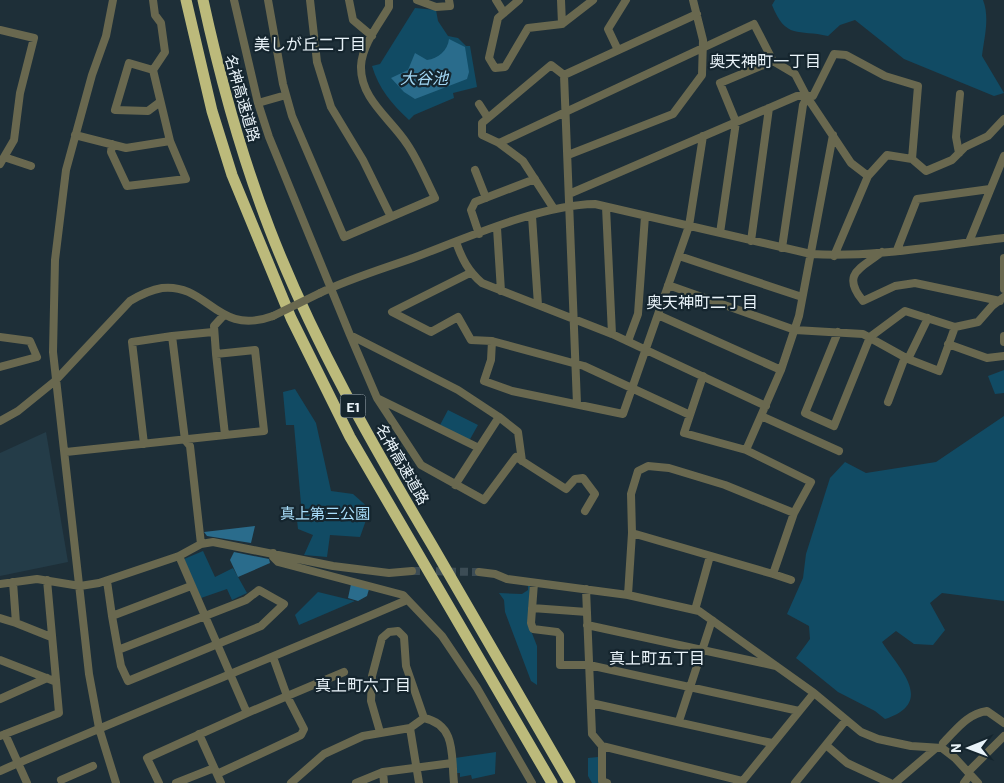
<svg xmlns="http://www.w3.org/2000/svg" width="1004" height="783" font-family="Barlow,'Noto Sans JP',sans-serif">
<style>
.built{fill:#243c48}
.green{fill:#114b64}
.water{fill:#2a6c8c}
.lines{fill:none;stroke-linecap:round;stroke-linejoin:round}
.minor-tunnel{stroke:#3c4c55;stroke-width:8;stroke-dasharray:8 4;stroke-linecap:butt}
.minor{stroke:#69684f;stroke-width:8}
.highway{stroke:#bcba7b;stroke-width:11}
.minor-bridge{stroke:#69684f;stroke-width:8}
.labels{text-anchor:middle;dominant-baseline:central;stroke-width:4.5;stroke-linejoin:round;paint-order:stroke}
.shield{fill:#15252e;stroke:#a9b5bc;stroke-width:1}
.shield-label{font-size:14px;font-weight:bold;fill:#e9f3f9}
.street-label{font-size:15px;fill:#e9f3f9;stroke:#15252e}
.park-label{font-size:15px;fill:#aadffc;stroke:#15252e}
.neighbourhood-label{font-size:16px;fill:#e9f3f9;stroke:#15252e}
.water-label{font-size:16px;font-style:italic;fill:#a3d8f5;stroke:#15252e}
</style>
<rect width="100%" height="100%" fill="#1e2f38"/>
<path class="built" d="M46,432L68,562L0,576V453Z"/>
<path class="green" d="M775,0H983C990,18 984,38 982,56L1004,93L994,96L904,59L855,20L840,25L828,36C798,29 786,40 772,5Z
M415,8L436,10L438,21L448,36L458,38L466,46H470L477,87L453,93L454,98L414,115L409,120C391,103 379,89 372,66L380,64Z
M1004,370V393L995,394L988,376Z
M295,389L316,423L331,491L353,494L370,509L360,537L330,535L327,557L304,555L313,535L298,529L297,520L302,515L294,425H286L283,392Z
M448,410L478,425L469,441L440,425Z
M1004,416V601L942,593L930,603L945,630L933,645L914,644L896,631L882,642C899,669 936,702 885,719L875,711L838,692L796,658L810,639L809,626L787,614L803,578L806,554L830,478L845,462L866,473L936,462Z
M203,551L215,577L233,568L247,593L232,600L227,589L201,598L184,559Z
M528,586H530L528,623L537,646V685L531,681L505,612L504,600L499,593L522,594L528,590Z
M318,592L355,601L299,625L295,615Z
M496,752L495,774L472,779L471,775L460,777V773H457L455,758Z
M598,757L601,783H592L588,776V758Z"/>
<path class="water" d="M449,39L465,47L469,72L467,79L415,99L404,92L391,78L408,70L415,53L427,60C438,59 448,50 449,39Z
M255,526L251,543L207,536L204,532Z
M234,552L269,559L270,563L238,577L230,560Z
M351,584L369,589L367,596L358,601L348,598Z"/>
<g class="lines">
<path class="minor-tunnel" d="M412,571L479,572"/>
<path class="minor" d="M113,0L106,36L92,75L66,170L55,260L53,352L89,674L99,728L116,783
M234,0L258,103L269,137L350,335
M268,0L283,84L292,116L344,237L435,198C426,180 418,160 407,144C391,119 360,99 361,66C362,45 379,24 389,7V0
M310,0L317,62L331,107L363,160L391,217
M349,0L353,20L372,36
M417,0L436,7L450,6L449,0
M496,0L504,13
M519,0L498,18L489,58L495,68L505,67L528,28L562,24L593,0
M561,0L562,24
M0,30L34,38L20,93L14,140L0,164
M618,50L608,29L626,0
M153,70L129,63L115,110L148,111L160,102
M564,75L577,404
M564,75L697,14
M258,103L286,95
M479,104L488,118
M75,135L126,148L170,141
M499,143L754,24L773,61L795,74L807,97L851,163L868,176
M112,144L111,152L127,186L186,179L170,141L153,70L165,52L161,23L155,15L153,0
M959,153L956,137L960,94
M568,155L673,114L702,75L703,40L693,0
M4,157L31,166
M475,170L486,198
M569,194L797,96H813L834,54L846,55L885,76L918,86L912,159
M606,207L612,334
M554,209L523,161L499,143L482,135V123L551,65L564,75
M532,216L538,305
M497,228L501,291
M720,233L736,122L720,83L773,61
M479,234L471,210L475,202L535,179
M751,241L769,108
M456,242C462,259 468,271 482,283L612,334L766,406
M969,242L1004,156
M782,248L803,105L807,97
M897,250L917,199L990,189
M882,252C862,268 840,273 863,301L895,286L915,283L1000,301
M679,256L802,297
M834,256L868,176L887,155L912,159L926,171L952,160L965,147L988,136L1004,119
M1004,258V289
M470,273L392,312L431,332L458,317L471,340L492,341L584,366L690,415
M668,285L795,330L863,334L908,359L939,371L955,327L978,322L992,306L1004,297
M320,293C349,279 382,269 413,258C466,238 540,205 595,204L811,254C875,258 941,245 1004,238
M658,315L781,370
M838,332L805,413L834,426L870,337L905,311L955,327
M1004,336V342
M0,337L30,341L37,357L0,367
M492,341L491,360L484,381L512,391L623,414L689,226L703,136
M628,341L638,314L645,216
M948,344L987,358L1004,356
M216,354L225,435
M908,359L928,318
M379,399L479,448
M888,402L905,357
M761,416L839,451
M499,417L518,432L522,461
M0,421L18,411L55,381L130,301C140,295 150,290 162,288C209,283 216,337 273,316
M144,444L132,342L172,336
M746,450L781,370L799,316L833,135
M66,452L264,431L255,350L216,354L214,326L224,315
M455,485L499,417L458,390L350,335L377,398L421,465L484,500L516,457L566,489L575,479L583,478L595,494L585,511
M632,533L773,574L794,513L811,482L746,450L684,433L703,376
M201,544L190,446L185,440L172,336L213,332
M273,553V557L278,562L403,595L442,636L477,688L532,783
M479,572L495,574L507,579L628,595L699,611L814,693L861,732L878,739L911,746L942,748L955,758L978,783
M773,574L791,580
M107,581L112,616
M13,582L16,623L51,637
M534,583L531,623L533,629L557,632L560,635V665H589L799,711
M0,584L37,579L80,586L99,583L179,556L201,544L213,542L333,566L389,573L412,571
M586,589L592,734L602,746V781L607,783
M259,590L284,604L261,626L128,681L121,666L118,650L246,600Z
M628,595L632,533L631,494L638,471L648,466L669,468L725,485L794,513
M532,608L587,612
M695,610L710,556
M0,618L16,623
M587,625L776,666
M118,650L112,616L191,586
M0,660L54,681
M0,699L47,678
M591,703L772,743
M247,713L344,672
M679,721L712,620
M380,732L371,701L372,676L382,638L389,632L398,631L404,637L406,666L424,718
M5,734L27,783
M199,734L221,783
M0,736L59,713L47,580
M943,743C957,729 967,714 987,711L1004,723
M826,745L847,763L890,783
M602,746L742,781
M0,771C135,712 272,658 407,600
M383,772L384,783
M968,772L1004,736
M217,774L301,735L304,729L287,696L273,657
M61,780L93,766
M159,783L147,758L247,713L179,556
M176,783L214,768
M291,783L324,754L363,736L410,728
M356,783L383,772L452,763
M419,783L410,728L424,718C457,725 451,757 454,783
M741,783L814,693
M795,783L846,720
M895,783L936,748
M964,783L970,775"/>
<path class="highway" d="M186,0L212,111L232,175L291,318L350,437L552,783
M203,0C220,78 241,155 270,230C313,341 372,444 432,545C478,624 524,704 570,783"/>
<path class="minor-bridge" d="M273,316L320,293"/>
</g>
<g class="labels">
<rect class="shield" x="340.5" y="394.5" width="25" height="23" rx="4"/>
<g class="shield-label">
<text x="353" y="406">E1</text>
</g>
<g class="street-label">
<text transform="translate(243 98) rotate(74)">名神高速道路</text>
<text transform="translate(403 464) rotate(60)">名神高速道路</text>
</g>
<g class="park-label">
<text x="325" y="513">真上第三公園</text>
</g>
<g class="neighbourhood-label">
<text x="310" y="43">美しが丘二丁目</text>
<text x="765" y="60">奥天神町一丁目</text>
<text x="702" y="301">奥天神町二丁目</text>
<text x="657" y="657">真上町五丁目</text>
<text x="363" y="684">真上町六丁目</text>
</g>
<g class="water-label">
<text x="424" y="77">大谷池</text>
</g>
</g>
<g transform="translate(969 748) rotate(269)" stroke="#15252e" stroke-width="4" paint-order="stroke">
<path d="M0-4L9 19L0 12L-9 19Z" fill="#e9f3f9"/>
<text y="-8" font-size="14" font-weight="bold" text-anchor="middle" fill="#e9f3f9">N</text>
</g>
</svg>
